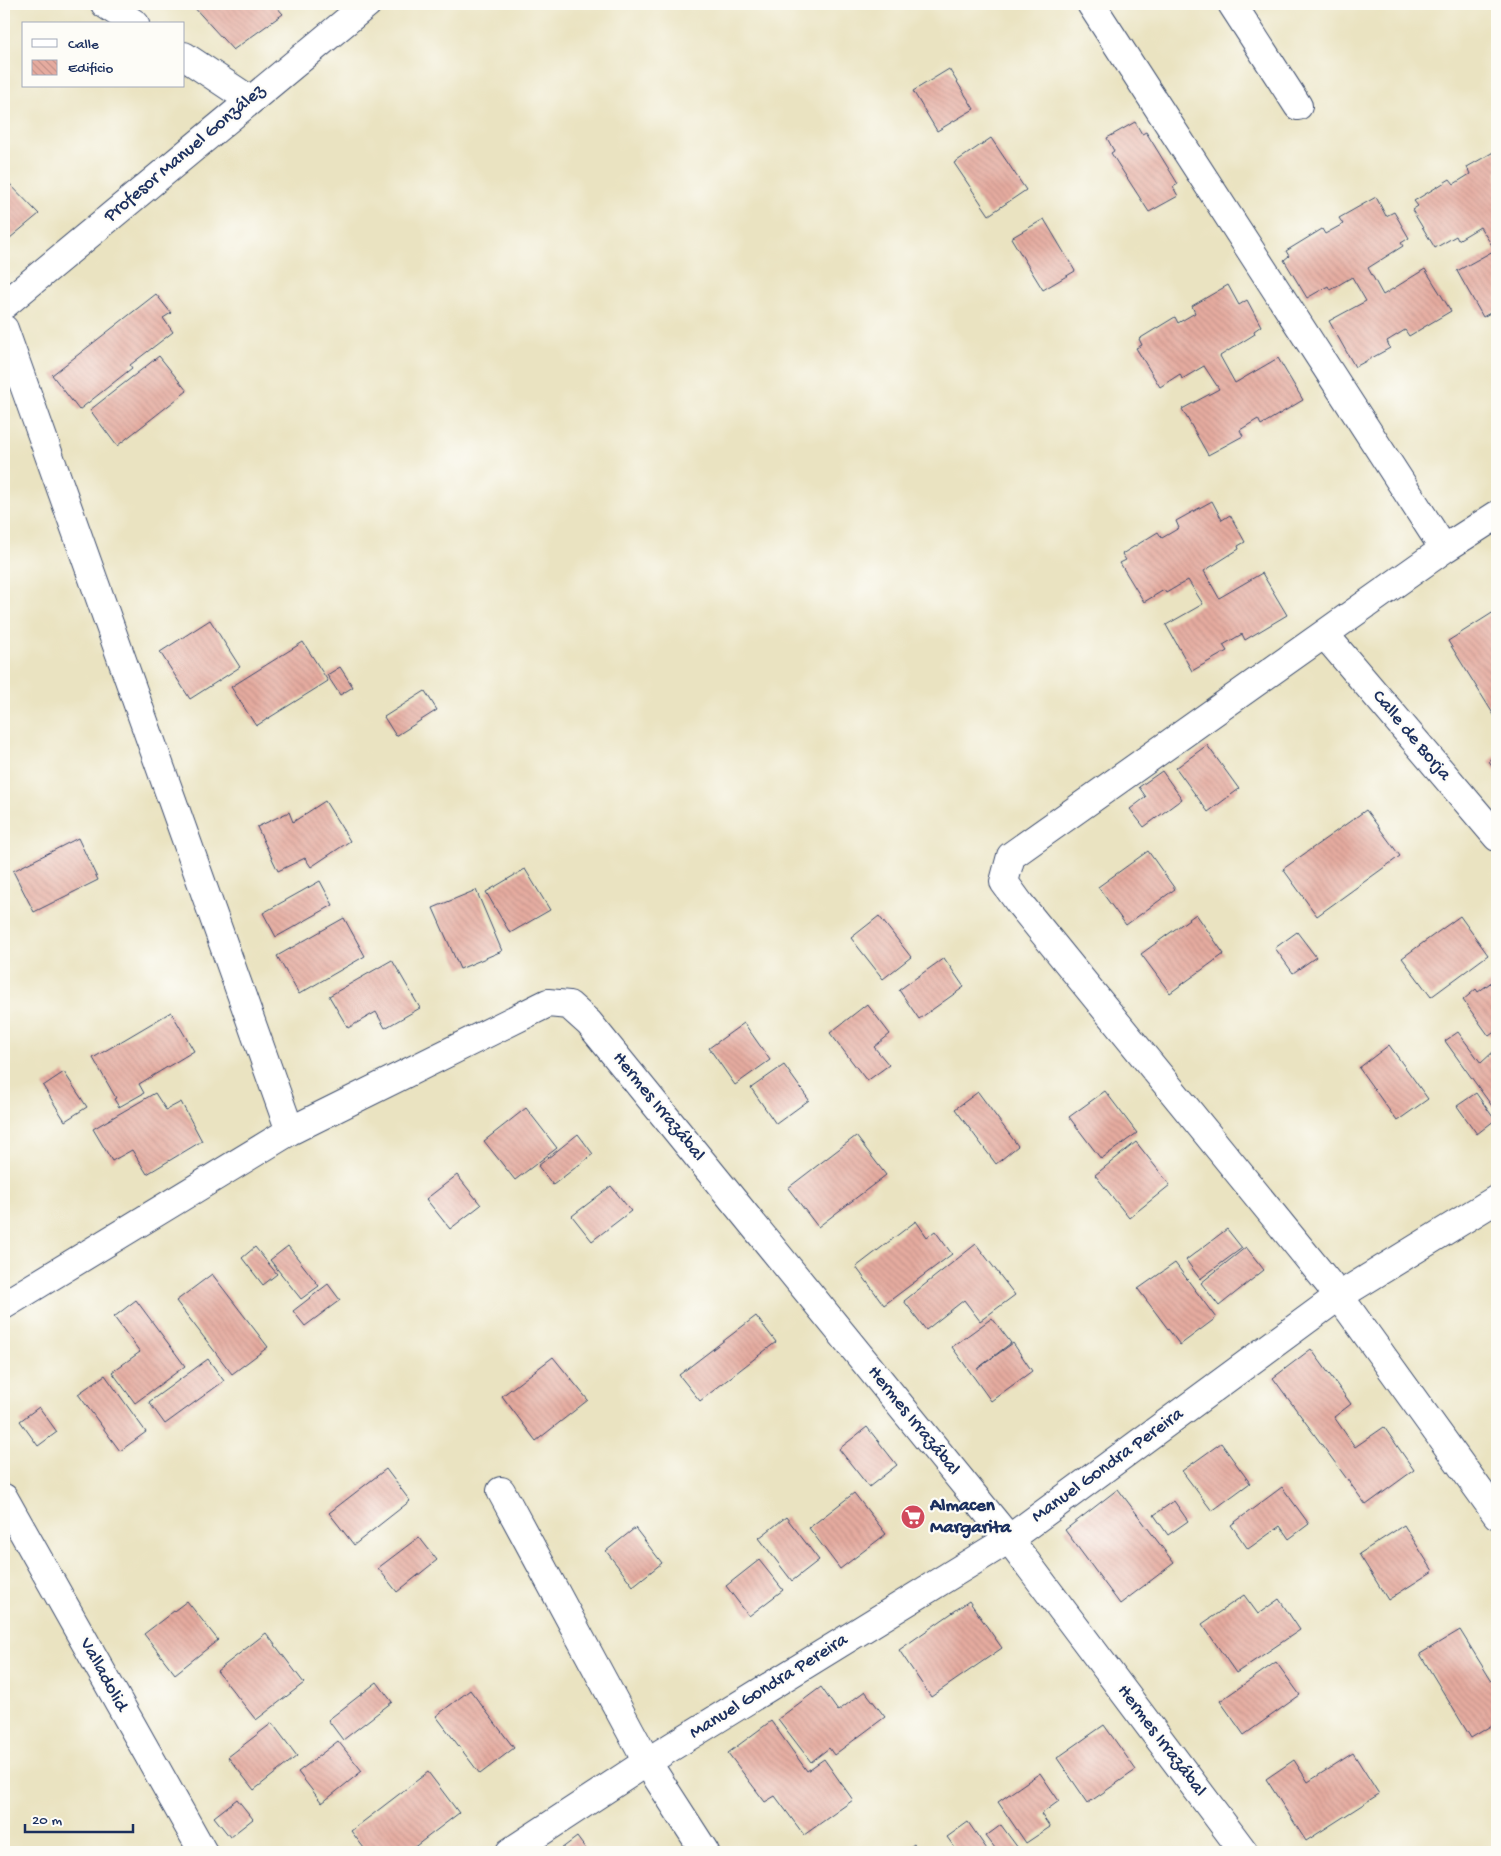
<svg xmlns="http://www.w3.org/2000/svg" width="1501" height="1856" font-family="'Gochi Hand',sans-serif">
<style>
.building{fill:url(#building-back-hatch)}
.lines{fill:none;stroke-linecap:round;stroke-linejoin:round}
.minor-casing{stroke:#3a4a6d;stroke-width:30}
.tertiary-casing{stroke:#3a4a6d;stroke-width:30}
.minor{stroke:#fff;stroke-width:28}
.tertiary{stroke:#fff;stroke-width:28}
.labels{text-anchor:middle;dominant-baseline:central;stroke-width:4.5;stroke-linejoin:round;paint-order:stroke}
.street-label{font-size:19px;fill:#1b2f5e;stroke:#fdfcf7}
.poi-label{font-size:19px;font-weight:bold;fill:#1b2f5e;stroke:#fdfcf7;text-anchor:start}
</style>
<defs>
<pattern id="building-back-hatch" width="6" height="6" patternUnits="userSpaceOnUse" patternTransform="scale(1.25)"><rect width="6" height="6" fill="#e5ab9f"/><path d="M-1 5l2 2M0 0l6 6M5-1l2 2" fill="none" stroke="#c4938b"/></pattern>
</defs>
<rect width="100%" height="100%" fill="#fdfcf7"/>
<filter id="ink" filterUnits="userSpaceOnUse"><feTurbulence type="fractalNoise" baseFrequency=".02" numOctaves="2"/><feDisplacementMap in="SourceGraphic" scale="10" xChannelSelector="R" yChannelSelector="G"/><feConvolveMatrix kernelMatrix="1 2 1 2 8 2 1 2 1" color-interpolation-filters="sRGB"/></filter>
<filter id="wash" filterUnits="userSpaceOnUse"><feTurbulence type="fractalNoise" baseFrequency=".0096" numOctaves="4" result="noise"/><feDisplacementMap in="SourceGraphic" scale="20" xChannelSelector="R" yChannelSelector="G"/><feGaussianBlur stdDeviation="1.12" result="paint"/><feColorMatrix in="noise" values="0 0 0 0 0 0 0 0 0 0 0 0 0 0 0 0 0 1.4 0 .05"/><feComposite in="paint" operator="in"/></filter>
<g filter="url(#wash)">
<rect width="100%" height="100%" fill="#eae3c1"/>
<g id="blocks">
<path class="building" d="M191,4H274L283,14L233,50Z
M949,69L974,109L937,131L913,91Z
M1135,122L1142,134L1146,132L1178,184L1173,187L1178,196L1149,212L1111,153L1114,151L1107,138Z
M991,138L1026,190L989,215L954,163Z
M1497,150V216L1495,217L1497,221V309L1483,317L1457,271L1495,250L1480,227L1458,240L1456,236L1435,248L1412,210L1418,206L1414,201L1450,179L1454,184L1470,174L1467,167Z
M4,178L39,214L4,243Z
M1376,197L1386,216L1394,212L1409,238L1401,243L1403,246L1368,268L1383,295L1425,269L1451,311L1409,336L1405,330L1387,341L1390,348L1355,367L1329,321L1366,301L1352,277L1330,290L1328,286L1307,298L1284,260L1289,256L1286,251L1322,229L1325,234L1343,224L1339,218Z
M1044,219L1075,271L1043,290L1011,238Z
M1228,285L1239,305L1247,300L1261,326L1254,331L1255,334L1247,339L1220,356L1235,383L1278,358L1303,400L1261,425L1258,419L1240,430L1243,436L1208,455L1182,409L1219,389L1204,366L1182,379L1180,374L1160,387L1136,348L1142,345L1139,339L1175,317L1178,323L1195,313L1192,306Z
M156,294L171,313L163,318L173,332L130,365L132,368L79,410L52,375Z
M159,356L187,391L117,446L90,410Z
M1212,501L1222,520L1230,515L1245,542L1238,546L1239,549L1204,571L1219,598L1262,573L1287,615L1245,640L1242,634L1223,645L1227,651L1192,671L1166,625L1203,604L1188,580L1166,593L1164,590L1144,602L1120,563L1126,560L1122,554L1158,532L1162,538L1179,528L1176,521Z
M1497,610V720L1448,641Z
M210,620L240,667L190,699L160,652Z
M303,642L328,681L256,726L231,687Z
M340,667L353,687L340,695L327,675Z
M425,691L437,710L396,736L384,717Z
M1207,745L1239,789L1208,812L1176,768Z
M1497,755V773L1489,761Z
M1162,771L1182,799L1144,827L1130,809L1146,797L1139,787Z
M325,801L350,841L311,867L305,858L278,871L257,827L289,812L293,822Z
M1366,810L1400,856L1317,916L1283,869Z
M78,838L98,880L34,912L13,871Z
M1148,851L1175,889L1126,925L1098,887Z
M525,869L550,910L510,933L486,892Z
M320,881L333,905L276,937L263,913Z
M476,890L502,951L460,969L433,908Z
M1196,914L1224,954L1170,993L1141,954Z
M879,916L911,957L883,979L851,938Z
M1460,916L1488,955L1431,997L1402,958Z
M344,918L365,956L299,994L277,956Z
M1297,932L1316,957L1293,973L1275,948Z
M944,958L964,987L919,1019L899,990Z
M392,960L420,1008L385,1028L376,1012L348,1028L329,996Z
M1497,978V1030L1489,1036L1463,1000L1476,989L1478,992Z
M867,1004L890,1034L874,1047L889,1065L867,1081L830,1033Z
M171,1012L194,1051L139,1084L144,1093L119,1107L114,1099L116,1098L93,1058Z
M744,1023L770,1060L735,1085L709,1048Z
M1458,1032L1481,1063L1494,1051L1497,1056V1113L1445,1041Z
M1389,1045L1428,1099L1397,1121L1359,1068Z
M784,1065L809,1100L776,1124L751,1088Z
M64,1072L87,1107L65,1121L43,1086Z
M1105,1091L1137,1133L1101,1159L1069,1117Z
M978,1092L1018,1146L996,1164L955,1109Z
M155,1093L166,1110L181,1102L202,1141L147,1174L132,1150L112,1161L93,1129Z
M1476,1093L1495,1120L1477,1134L1457,1106Z
M526,1108L557,1148L515,1180L484,1141Z
M578,1134L593,1154L553,1185L538,1166Z
M856,1136L886,1175L818,1227L788,1188Z
M1136,1142L1170,1185L1129,1218L1095,1175Z
M457,1175L481,1205L450,1229L426,1199Z
M611,1186L631,1211L592,1241L572,1216Z
M916,1221L927,1237L935,1231L952,1254L884,1305L856,1267Z
M1227,1229L1242,1248L1200,1279L1186,1260Z
M976,1244L1015,1295L980,1321L964,1300L926,1330L904,1301Z
M288,1246L319,1286L301,1299L270,1260Z
M255,1247L277,1274L263,1285L242,1258Z
M1246,1247L1264,1270L1219,1306L1201,1283Z
M1175,1263L1216,1318L1180,1345L1138,1289Z
M212,1274L268,1347L232,1374L176,1301Z
M328,1284L340,1300L305,1326L293,1311Z
M136,1300L185,1366L135,1403L112,1372L140,1352L114,1317Z
M756,1316L776,1342L700,1401L679,1375Z
M992,1318L1011,1343L977,1369L1013,1343L1032,1371L991,1401L952,1347Z
M1311,1349L1351,1404L1334,1417L1355,1447L1384,1427L1414,1470L1366,1505L1273,1378Z
M553,1357L588,1400L536,1441L502,1396Z
M208,1359L224,1381L165,1424L149,1402Z
M105,1375L146,1432L120,1451L78,1394Z
M39,1407L57,1432L38,1446L20,1421Z
M867,1427L897,1465L869,1487L839,1449Z
M1221,1443L1250,1483L1212,1511L1182,1471Z
M386,1469L410,1501L354,1545L329,1513Z
M1282,1487L1309,1524L1289,1539L1280,1526L1248,1549L1231,1525Z
M1118,1489L1174,1563L1120,1604L1065,1530Z
M854,1493L886,1534L840,1569L809,1528Z
M1174,1501L1188,1521L1168,1535L1154,1515Z
M786,1517L819,1560L792,1581L759,1538Z
M1404,1525L1433,1571L1388,1600L1359,1554Z
M635,1528L662,1563L633,1586L606,1551Z
M419,1537L437,1560L397,1592L378,1568Z
M759,1560L783,1590L749,1616L726,1586Z
M1244,1595L1258,1614L1279,1599L1300,1630L1236,1673L1202,1624Z
M187,1601L218,1640L175,1674L144,1634Z
M969,1601L1002,1648L931,1697L899,1650Z
M1460,1630L1494,1685L1497,1683V1722L1471,1738L1420,1654Z
M266,1633L304,1683L256,1720L217,1671Z
M1276,1662L1300,1695L1244,1735L1220,1701Z
M377,1682L392,1702L343,1740L328,1720Z
M821,1687L838,1711L865,1691L885,1717L834,1755L829,1748L811,1762L778,1719Z
M470,1690L514,1748L480,1774L436,1716Z
M771,1721L807,1771L824,1759L853,1800L804,1835L775,1796L765,1802L728,1753Z
M272,1723L297,1756L254,1790L228,1757Z
M1104,1725L1136,1770L1088,1803L1057,1758Z
M338,1741L362,1771L322,1803L298,1772Z
M1353,1753L1379,1794L1306,1841L1266,1779L1294,1760L1308,1782Z
M428,1772L459,1813L408,1852H367L351,1831Z
M1040,1773L1059,1801L1041,1814L1050,1827L1026,1843L998,1802Z
M237,1799L253,1819L230,1837L214,1817Z
M968,1822L989,1852H958L947,1837Z
M1001,1825L1021,1852H998L986,1836Z
M577,1837L588,1852H557Z
M914,1844L920,1852H903Z"/>
</g>
</g>
<g filter="url(#ink)">
<use href="#blocks" fill-opacity="0" stroke="#3a4a6d" stroke-width="1"/>
<g class="lines">
<defs>
<path id="minor" d="M105,4L135,24
M1091,4L1444,549
M1232,4L1298,106
M184,56L250,100
M4,305L367,4
M4,329L290,1131
M1497,515L1444,549L1011,856L1004,882L1020,904L1339,1296L1497,1515
M1325,635L1497,837
M4,1305L290,1131L548,1003L569,1005L589,1023L1009,1539L1339,1296L1497,1199
M501,1491L647,1762L705,1852
M4,1498L203,1852"/>
<path id="tertiary" d="M510,1852L647,1762L1009,1539L1244,1852"/>
</defs>
<use href="#minor" class="minor-casing"/>
<use href="#tertiary" class="tertiary-casing"/>
<use href="#minor" class="minor"/>
<use href="#tertiary" class="tertiary"/>
</g>
</g>
<defs>
<symbol id="supermarket-disc" viewBox="-11 -11 22 22"><circle r="9.5" fill="#d1495b" stroke="#fdfcf7"/><path d="M-6-5.5h2.5l.6 2H6L4.5 2H-2.5L-4.4-4H-6ZM-1.5 3.2a1.3 1.3 0 1 0 .1 0ZM3 3.2a1.3 1.3 0 1 0 .1 0Z" fill="#fff"/></symbol>
</defs>
<g fill-rule="evenodd">
<use href="#supermarket-disc" x="899" y="1503" width="28" height="28"/>
</g>
<g class="labels">
<g class="street-label">
<text transform="translate(185 154) rotate(-40)">Profesor Manuel González</text>
<text transform="translate(1411 736) rotate(50)">Calle de Borja</text>
<text transform="translate(658 1107) rotate(51)">Hermes Irrazábal</text>
<text transform="translate(913 1421) rotate(51)">Hermes Irrazábal</text>
<text transform="translate(1108 1466) rotate(-36)">Manuel Gondra Pereira</text>
<text transform="translate(103 1675) rotate(61)">Valladolid</text>
<text transform="translate(769 1687) rotate(-32)">Manuel Gondra Pereira</text>
<text transform="translate(1161 1741) rotate(53)">Hermes Irrazábal</text>
</g>
<g class="poi-label">
<text x="930" y="1506">Almacen<tspan x="930" dy="22">Margarita</tspan></text>
</g>
</g>
<rect width="1501" height="1856" fill="none" stroke="#fdfcf7" stroke-width="20"/>
<rect x="22" y="22" width="162" height="65" fill="#fdfcf7" stroke="#a3aaba"/>
<rect x="32" y="39" width="25" height="8" fill="#ffffff" stroke="#a3aaba"/>
<text x="68" y="48" font-size="15" fill="#1b2f5e">Calle</text>
<rect x="32" y="60" width="25" height="15" fill="url(#building-back-hatch)" stroke="#a3aaba"/>
<text x="68" y="72" font-size="15" fill="#1b2f5e">Edificio</text>
<path d="M25 1824v8h108v-8" fill="none" stroke="#1b2f5e" stroke-width="2.5"/>
<text x="32" y="1824" font-size="15" fill="#1b2f5e" stroke="#fdfcf7" stroke-width="4" paint-order="stroke">20 m</text>
</svg>
